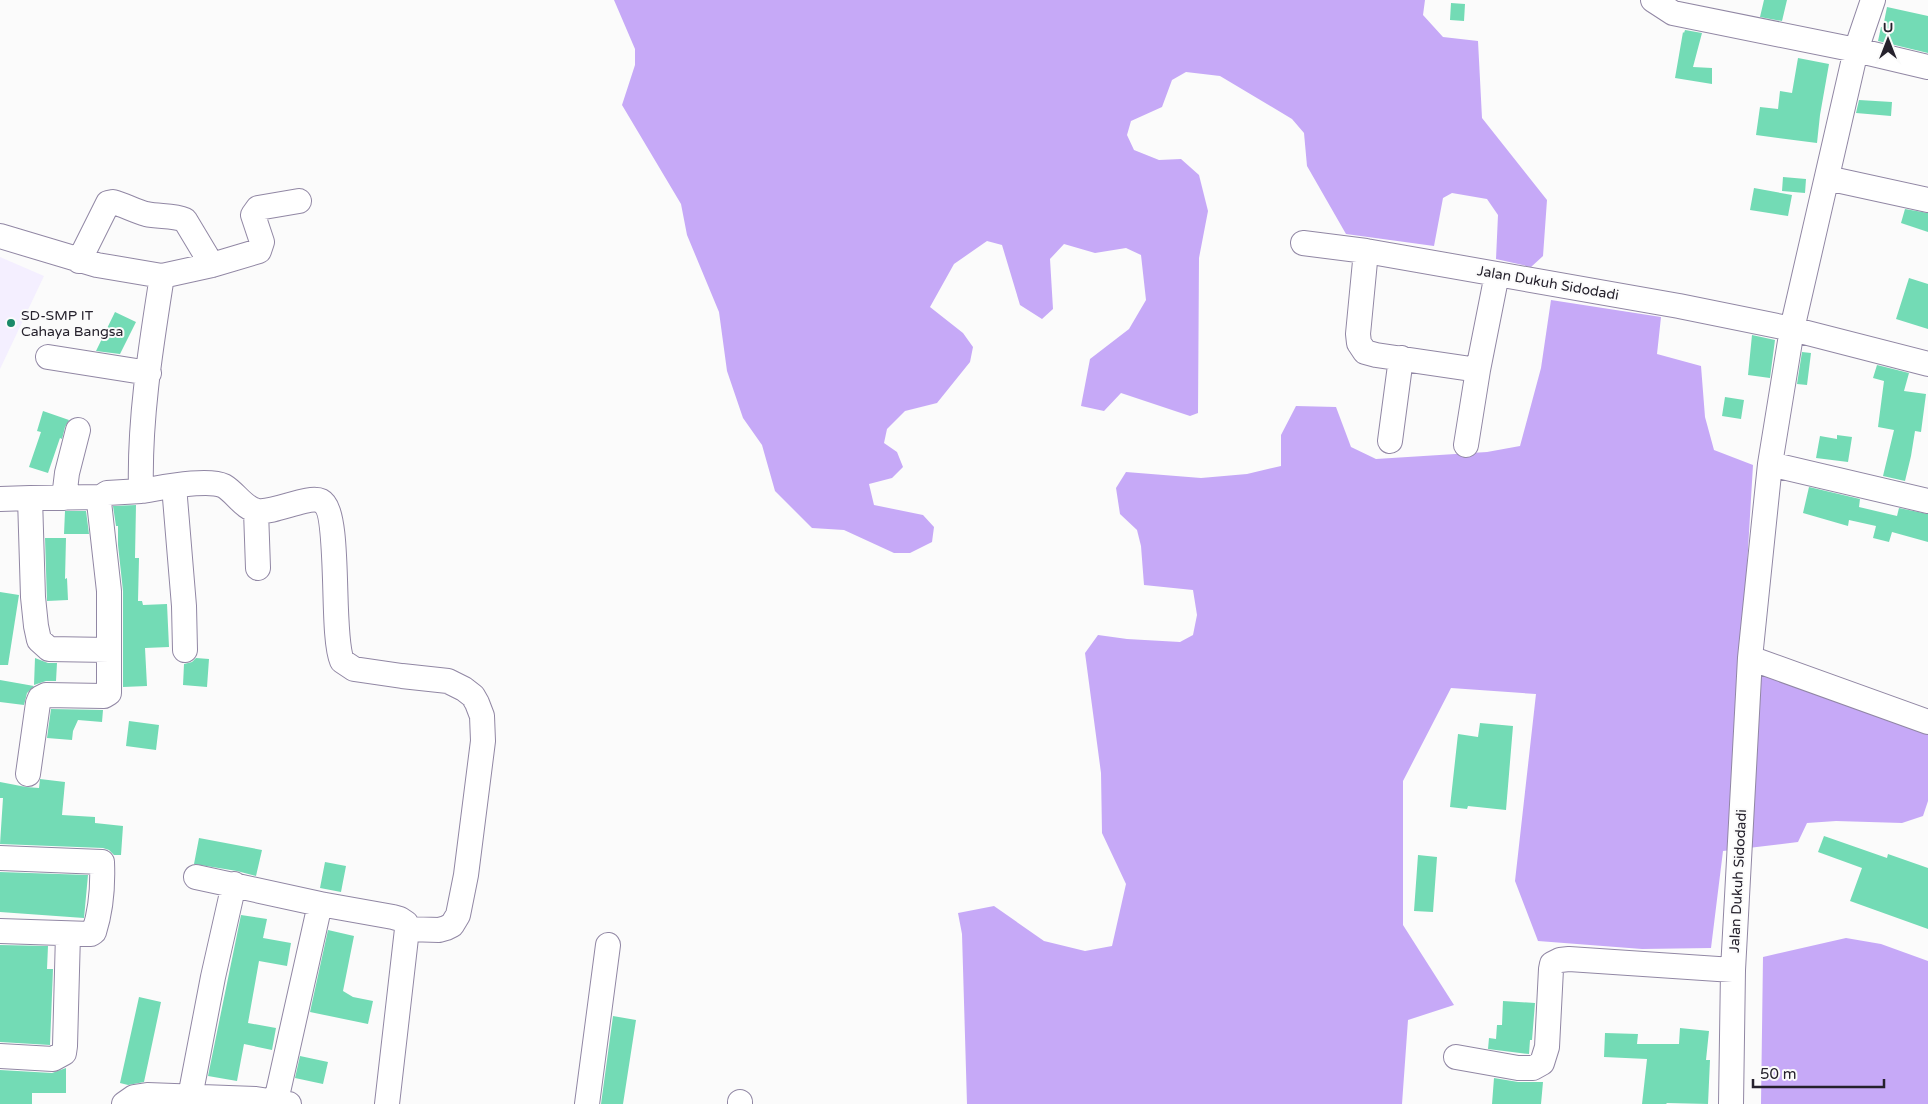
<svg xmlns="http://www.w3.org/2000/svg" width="1928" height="1104" font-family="'Varela Round',sans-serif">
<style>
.built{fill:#f4efff}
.forest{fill:#c6a9f7}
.building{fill:#73dbb5}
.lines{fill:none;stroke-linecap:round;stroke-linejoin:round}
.minor-casing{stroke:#9187a4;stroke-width:26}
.minor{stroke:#fff;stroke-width:24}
.poi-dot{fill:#1a8a69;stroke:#fbfbfb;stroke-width:2}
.labels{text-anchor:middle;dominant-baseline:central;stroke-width:4;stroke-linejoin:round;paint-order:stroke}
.street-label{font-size:14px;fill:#25212c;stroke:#fbfbfb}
.poi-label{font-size:14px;fill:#25212c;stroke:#fbfbfb;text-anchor:start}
</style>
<rect width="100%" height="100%" fill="#fbfbfb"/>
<path class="built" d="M0,257L44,276L0,369Z"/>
<path class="forest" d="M614,0H1425L1423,15L1443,37L1478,41L1482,118L1547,200L1543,256L1531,267L1496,259L1498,215L1487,199L1452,193L1443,198L1434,246L1346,234L1307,166L1304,133L1292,119L1220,76L1186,72L1172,80L1162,107L1131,121L1127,135L1134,150L1159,160L1181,159L1199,175L1208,211L1199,258L1198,413L1190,416L1121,393L1104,411L1081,406L1090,359L1129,329L1146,300L1141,255L1126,248L1095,253L1064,244L1050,259L1053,309L1042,319L1020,305L1002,245L987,241L954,264L930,307L963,333L973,347L970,362L937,403L905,411L887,429L884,443L897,452L903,467L892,478L869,484L874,505L923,515L934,527L932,542L910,553H894L844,530L812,528L775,491L762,445L743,418L727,371L719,312L687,235L681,204L622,105L635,65V49Z
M1551,300L1661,317L1657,354L1701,366L1705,417L1714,450L1753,465L1741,668L1928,733V801L1923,816L1902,823L1836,821L1807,823L1798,842L1723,851L1711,948L1642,949L1538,941L1515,881L1536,694L1451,688L1403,781V925L1454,1005L1408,1020L1402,1104H967L962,934L958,913L994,906L1044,941L1085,951L1112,946L1126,884L1102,833L1101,773L1085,653L1098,635L1127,639L1180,642L1193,635L1197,615L1193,590L1144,585L1141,546L1137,530L1120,514L1116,488L1126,472L1201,478L1247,474L1281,466V435L1296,406L1336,407L1351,447L1376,459L1487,452L1520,446L1541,368Z
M1846,938L1881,944L1928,961V1104H1761L1763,957Z"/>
<path class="building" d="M1764,0H1787L1782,21L1760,17Z
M1451,3L1465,4L1464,21L1450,20Z
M1887,7L1928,16V53L1878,41L1881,27H1883Z
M1685,30L1702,33L1693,67L1712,68V84L1675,78L1683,32L1684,33Z
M1798,58L1829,64L1820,115L1817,143L1756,135L1760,107L1778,109L1780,91L1792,93Z
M1859,100L1892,102L1891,116L1856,113Z
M1783,177L1806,179L1805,193L1782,191Z
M1754,188L1792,195L1788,216L1750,210Z
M1905,209L1928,213V232L1901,223Z
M1909,278L1928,284V329L1896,319Z
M115,312L136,322L120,354L96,351Z
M1752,335L1775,340L1770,378L1748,375Z
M1802,352L1811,353L1807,385L1797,384Z
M1877,365L1909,373L1904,391L1926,394L1921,432L1915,431L1911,456L1905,481L1883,476L1894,430L1878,427L1884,381L1873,378Z
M1725,397L1744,400L1741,419L1722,416Z
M43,411L69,420L65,427L62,439L60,438L48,473L29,467L41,432L37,431Z
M1837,435L1852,437L1848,462L1816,458L1820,436L1837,439Z
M1809,487L1860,499L1859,507L1897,516L1899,508L1928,514V542L1892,532L1889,542L1873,538L1876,526L1849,520L1848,526L1803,513Z
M136,505L135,558H139L138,601H142L143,605L167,604L169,647L145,648L147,686L123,687V591L118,545V526H116L113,506Z
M65,511H86L89,534H64Z
M45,538H66L65,579L67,578L68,600L47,601Z
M0,592L19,595L8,665H0Z
M35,658L48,663H57L56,681H46L34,685Z
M196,658L209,659L207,687L183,685L184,664L192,662Z
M0,680L34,686L27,693L24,705L0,702Z
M51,709L103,710L102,722L78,720L73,731L72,740L47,738Z
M129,721L159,725L156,750L126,746Z
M1480,723L1513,726L1506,810L1468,806L1467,809L1450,807L1458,734L1478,737Z
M40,779L65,782L62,815L95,817V823L123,826L121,855H114L109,850L103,848L0,844L3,798H0V782L26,787L39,788Z
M1824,836L1887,858L1888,854L1928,868V929L1850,901L1862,868L1818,852Z
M199,838L262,850L256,876L237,871L194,864Z
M1418,855L1437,857L1433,912L1414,911Z
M325,862L346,866L341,892L320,888Z
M0,872L88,875L84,918L0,912Z
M241,915L267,919L263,938L291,943L287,966L259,961L248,1023L276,1028L272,1050L244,1044L237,1081L208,1076Z
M328,930L354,936L343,991L353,997L373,1001L368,1024L310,1012Z
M0,945L48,946L47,969H53L50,1045L0,1042Z
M139,997L161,1002L144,1082L128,1085L120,1083Z
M1503,1001L1535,1003L1532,1040H1530L1529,1054L1488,1049L1489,1038L1496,1039L1497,1025H1502Z
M613,1016L636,1020L623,1104H601Z
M1680,1028L1709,1031L1706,1060H1710L1708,1104L1667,1103L1666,1104H1642L1647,1059L1604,1057L1605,1033L1638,1034L1637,1044H1679Z
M300,1056L328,1062L323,1084L295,1078Z
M66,1068V1093H32V1104H0V1070L52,1073Z
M1494,1078L1518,1082H1543L1541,1104H1492Z"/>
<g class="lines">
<defs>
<path id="minor" d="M1653,0L1673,13L1856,50L1928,67
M1827,178L1928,200
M0,236L97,265L162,276C151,346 139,419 141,491L107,493L101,497L99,502L109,591V693L104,696L46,695L40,698L38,703L28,774
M1303,243L1366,251L1679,306L1792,329L1928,364
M1366,251L1358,334L1359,343L1365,352L1376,355L1478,370L1466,445
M79,261L108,203L113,202C124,205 135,211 146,214C159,217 173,215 185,220L212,265
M162,276L212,265L259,251L262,242L253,215L258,208L299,201
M48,357L149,373
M1478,370L1497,274
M1390,441L1401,358
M1770,464L1928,501
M174,486L184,606L185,650
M141,491C161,488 207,478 224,486C236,493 244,509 258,511C275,513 309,495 321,501C342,512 330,633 342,661L354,669L402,676L448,681L464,689L473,696L477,703L482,716L483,741L466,875L458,915L452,925L446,928L439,930L407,929
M101,497L30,498L33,597L36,626L39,640L49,649L109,650
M64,498L67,473L78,430
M0,499L30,498
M256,511L258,568
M1750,658L1928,722
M0,858L102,862C103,885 101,910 94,932L91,934L0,931
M196,877L320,904L393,917L400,919L406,923L407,929L387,1104
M0,1056L53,1059L64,1053L65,1046L68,934
M1456,1057L1518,1068H1533L1542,1063L1547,1047L1551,969L1552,964L1560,960L1569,959L1733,970
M190,1097L213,977L234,884
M276,1101L320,904
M124,1104L134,1097L147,1095L256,1099L289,1104
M587,1104L608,945
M740,1104V1102
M1731,1104L1733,970L1750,658L1770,464L1792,329L1856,50L1873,0"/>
</defs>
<use href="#minor" class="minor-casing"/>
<use href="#minor" class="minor"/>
</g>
<circle class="poi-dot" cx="11" cy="323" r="5"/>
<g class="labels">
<g class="street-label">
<text transform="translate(1548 283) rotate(10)">Jalan Dukuh Sidodadi</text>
<text transform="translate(1738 881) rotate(-87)">Jalan Dukuh Sidodadi</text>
</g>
<g class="poi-label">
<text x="21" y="315">SD-SMP IT<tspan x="21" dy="16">Cahaya Bangsa</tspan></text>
</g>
</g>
<g transform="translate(1888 40)" stroke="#fbfbfb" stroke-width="4" paint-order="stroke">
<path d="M0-4L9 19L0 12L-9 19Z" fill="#25212c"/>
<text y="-8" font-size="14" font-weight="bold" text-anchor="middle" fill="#25212c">U</text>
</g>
<path d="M1753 1079v8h131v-8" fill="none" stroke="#25212c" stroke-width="2.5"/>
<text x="1760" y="1079" font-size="15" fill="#25212c" stroke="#fbfbfb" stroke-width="4" paint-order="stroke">50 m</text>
</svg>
